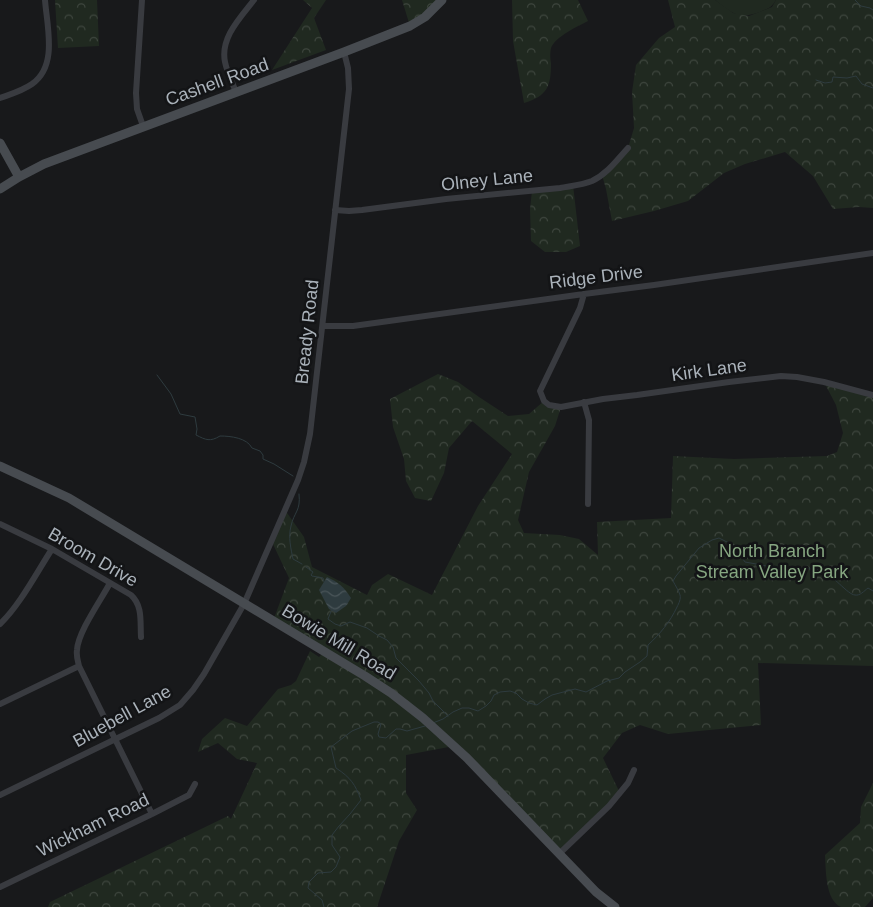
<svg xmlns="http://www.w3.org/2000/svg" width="873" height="907" font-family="Helvetica,sans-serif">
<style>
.grass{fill:#202920}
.forest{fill:url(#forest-crowns)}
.water{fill:url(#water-waves)}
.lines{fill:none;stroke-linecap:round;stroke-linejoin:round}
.stream{stroke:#2e3b3f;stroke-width:1}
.street{stroke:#393b40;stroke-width:6}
.secondary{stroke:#474b50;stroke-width:9}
.labels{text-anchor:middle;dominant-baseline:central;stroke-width:5;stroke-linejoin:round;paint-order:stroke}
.street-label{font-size:18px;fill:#aab2ba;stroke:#131416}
.park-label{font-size:18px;fill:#86a681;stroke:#131416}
</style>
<defs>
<pattern id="forest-crowns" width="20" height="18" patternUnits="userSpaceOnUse" patternTransform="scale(1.25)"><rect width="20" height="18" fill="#202920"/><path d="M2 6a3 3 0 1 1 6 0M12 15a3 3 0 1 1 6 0" fill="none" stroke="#3e463e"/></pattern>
<pattern id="water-waves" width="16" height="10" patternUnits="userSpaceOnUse" patternTransform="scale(1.25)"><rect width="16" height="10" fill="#2e3b3f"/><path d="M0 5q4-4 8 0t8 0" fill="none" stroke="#4a5559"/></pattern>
</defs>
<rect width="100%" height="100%" fill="#18191b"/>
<path class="grass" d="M715,0H776C771,8 769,8 760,12C738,20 732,13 715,0Z"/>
<path class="forest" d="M55,0H97L99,46L58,48Z
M303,0H326L314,18L326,50L272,70L312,8Z
M402,0H442L410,26Z
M512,0H578L588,21C578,26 555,37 551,48C550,52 550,59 551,63C551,87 547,96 524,103L513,41Z
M668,0H715L733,13L749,16L772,7L776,0H873V208L859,207L833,209L813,176L785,152L745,164L724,173L688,201L654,211L612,221L606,189L602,175L628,148L634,128L632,92L636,65L659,38L675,27Z
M573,185L580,246L566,252H545L531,241L530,209L532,191Z
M438,374L458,382L479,397L508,416L529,414L544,401L561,407L555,426L529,472L518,520L524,533L560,535L579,539L598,555L597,522L671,518L673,456L734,459L827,456L837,452L843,433L836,405L824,382L873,395V666L758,663L761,725L668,734L640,725L622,733L603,758L620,793L560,853L454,746L406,755V793L417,810L399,841L377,907H48L50,902L228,816L231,819L257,763L237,759L218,743L198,752L202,739L225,718L247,726L278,689L291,685L296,681L310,651L319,657L324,652L273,621L289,578L272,542L285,510L304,537L312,567L367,595L372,585L388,574L432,595L478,506L512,454L472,421L449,448L444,473L431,501L415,498L406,481L404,459L393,427L390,399Z
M873,783V898L865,907C859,907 845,907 841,907C825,900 826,869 825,855L860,823L861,807Z"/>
<path class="water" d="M327,577C338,582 344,587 351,598L346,606L336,613L329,609L319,590Z"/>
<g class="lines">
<path class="stream" d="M855,0L861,6L870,8L873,10
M816,80L825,83L832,82L833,77L847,78L856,76L862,84L873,88
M157,375L171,394L180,414L195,417L197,429L196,435C206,440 210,442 220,436C231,436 247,438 252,448L260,451L263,455V459L274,464L293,476
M299,494C301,511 294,512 291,526C288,537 291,549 293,559L302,564
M306,567L313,572L311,575L312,576L323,578L324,582
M332,609L328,619L335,624L341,626L350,622L367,628L379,636L387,640L393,647L396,658L419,681L429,693L433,701L448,716
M433,723L443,719L453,712L462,708H469L478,711L486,706L491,701L494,695L500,692L510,691L516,693L522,699L529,703L537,705L545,699L552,695L575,689L586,692L607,681L619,678L625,672L640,662L647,656L648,645C660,634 670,622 677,607C679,603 681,599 680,595C679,591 675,585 673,581L676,576L699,548L712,540L719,538L733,545L745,562C758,564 773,568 786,569C798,570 810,567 821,570C832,574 848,595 855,595C860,596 864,591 868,588L873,591
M324,907L322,900L308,888L309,882L318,873L331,872L336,867L340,857L332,845V835L339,826L350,814L361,800C355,784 351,778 336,768L331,747L352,731L374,722H378L381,724L378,734L379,737L386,738L396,729H400L407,731L425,726"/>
<path class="street" d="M142,0L136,93L137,109L143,126
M236,92C232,82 227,72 225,62C220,38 240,18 254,0
M0,98C11,94 22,91 32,84C58,66 47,27 45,0
M335,210L349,211L362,210L446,199L560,188C570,186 582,185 592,181C607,174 617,160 628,148
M584,294L580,308L541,389L540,391L544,401L549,405L561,407L603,399L637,395L729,382L781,376L797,377L824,382L873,395
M323,326H353L584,294L654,285L873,253
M584,402L589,420L588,504
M0,524L52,549L131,595C143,606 140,622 141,637
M110,583C101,600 78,632 77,650C76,656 78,661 79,666L152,814
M0,624C20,605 37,572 52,549
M0,704L79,666
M0,795L159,718L180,705L193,690L204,674L244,604L298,480L304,462L310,434L349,89L348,68L344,52
M560,853L609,806L628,783L634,770
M0,887L152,814L189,795L195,784"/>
<path class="secondary" d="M0,143L19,177
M0,189L19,177L44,164L344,52L410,26L425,17L442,0
M0,466L69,498L365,676L391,693L423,718L467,758L596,892L615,907"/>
</g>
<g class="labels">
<g class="street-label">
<text transform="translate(217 82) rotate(-20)">Cashell Road</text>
<text transform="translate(487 180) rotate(-6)">Olney Lane</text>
<text transform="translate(596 277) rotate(-7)">Ridge Drive</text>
<text transform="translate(307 332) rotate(-84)">Bready Road</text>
<text transform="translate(709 370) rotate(-8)">Kirk Lane</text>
<text transform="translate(93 557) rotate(30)">Broom Drive</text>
<text transform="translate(339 642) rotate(31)">Bowie Mill Road</text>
<text transform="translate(122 716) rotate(-29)">Bluebell Lane</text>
<text transform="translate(93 825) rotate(-26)">Wickham Road</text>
</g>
<g class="park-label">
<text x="772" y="551">North Branch<tspan x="772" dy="21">Stream Valley Park</tspan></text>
</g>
</g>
</svg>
